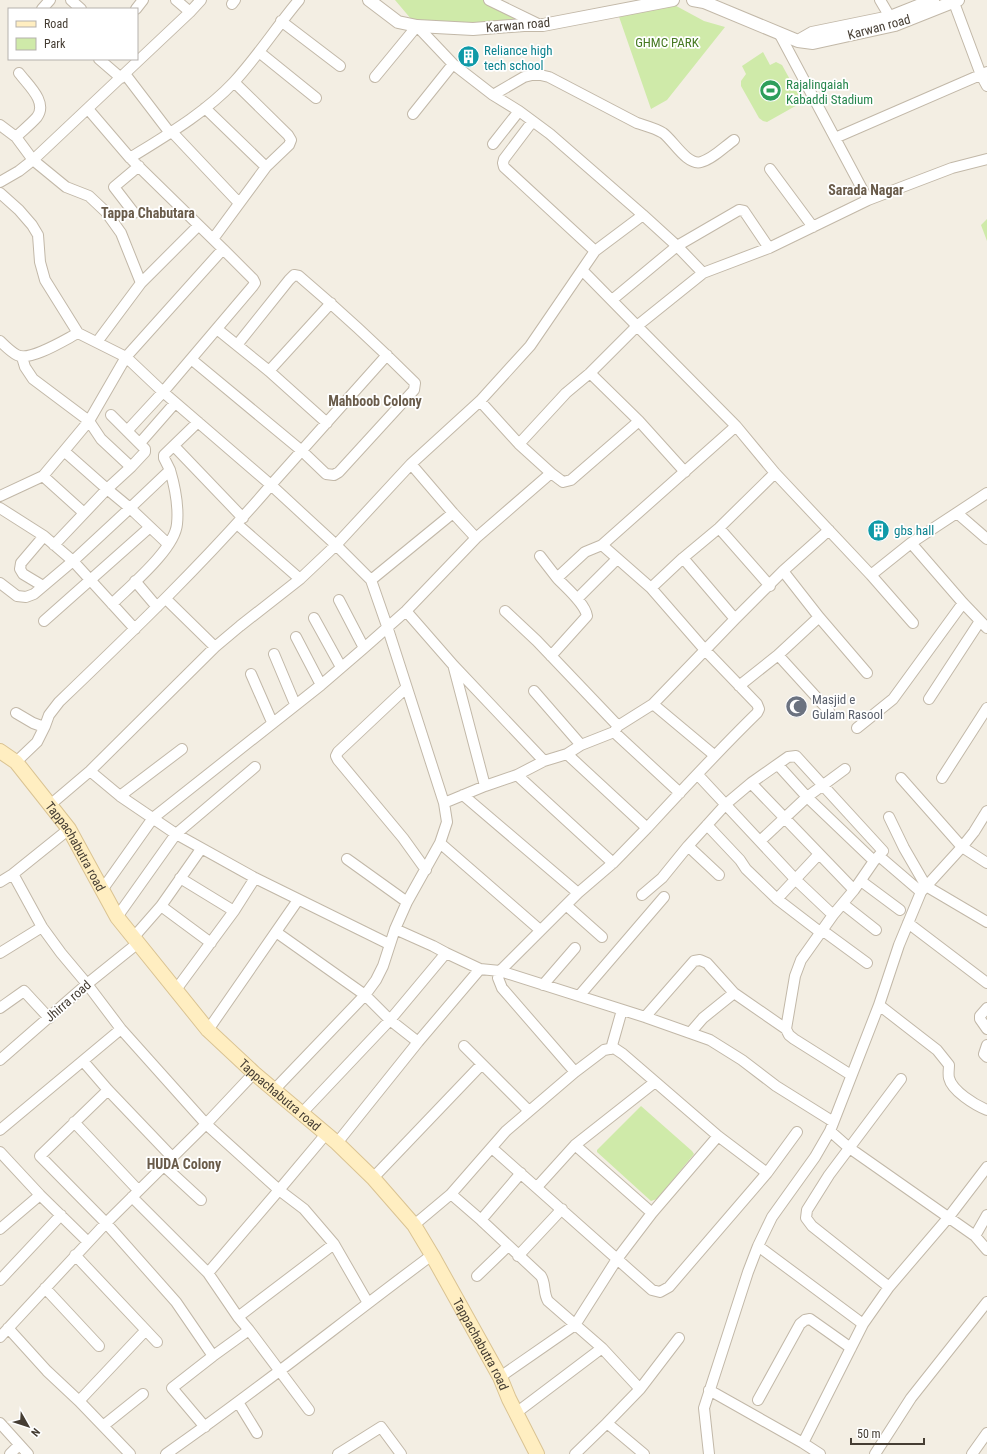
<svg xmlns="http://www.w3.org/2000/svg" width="987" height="1454" font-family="'Roboto Condensed',sans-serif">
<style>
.green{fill:#cfeaa9}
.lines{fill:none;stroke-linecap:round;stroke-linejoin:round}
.minor-casing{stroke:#c2b8a8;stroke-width:12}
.tertiary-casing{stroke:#c2b8a8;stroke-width:14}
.secondary-casing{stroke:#dac392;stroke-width:16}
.minor{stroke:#fff;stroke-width:10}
.tertiary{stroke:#fff;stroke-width:12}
.secondary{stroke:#ffeec1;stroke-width:14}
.labels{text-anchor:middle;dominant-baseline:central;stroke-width:3.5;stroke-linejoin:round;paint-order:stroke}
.street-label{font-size:13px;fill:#453d33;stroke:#fff}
.park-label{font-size:13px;fill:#477a23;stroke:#fff}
.culture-label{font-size:13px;fill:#0d838f;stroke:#fff;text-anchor:start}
.leisure-label{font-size:13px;fill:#27864d;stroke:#fff;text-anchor:start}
.worship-label{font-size:13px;fill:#5b616d;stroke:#fff;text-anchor:start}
.neighbourhood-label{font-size:14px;font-weight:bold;fill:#695b4a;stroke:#fff}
</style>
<rect width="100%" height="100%" fill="#f3eee3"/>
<path class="green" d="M395,0H487L524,25L417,26Z
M667,1L704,21L725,27L667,100L651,109L617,11Z
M763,52L770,65L776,62L782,65L799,96V104L767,122L763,121L759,118L741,86V81L746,74L742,66Z
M987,219V241L981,225Z
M641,1106L692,1151L694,1154L657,1199L651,1201L597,1152V1150Z"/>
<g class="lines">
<defs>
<path id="minor" d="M71,0L81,9
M176,0L190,12
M489,0L538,24
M880,0L890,17
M953,0L981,75L987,86
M232,4L235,0
M42,9L50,0
M136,9L143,0
M281,21L340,66
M779,33L868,200
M259,52L316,98
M99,59L121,78
M125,74L170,133
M375,77L417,26L453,64L493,95L519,111L550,134L643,215
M493,95L524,77L536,74L549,77L637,123C646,126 655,128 663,133C673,140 687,166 701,162C713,159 724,147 734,140
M205,108L266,167
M413,114L453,64
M532,122L504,159L503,163L504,167L595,251
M0,125L16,137C22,131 31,124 37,117C48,102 28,85 19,73
M172,132L239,203
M16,137L33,160L66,187L89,196L106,212L121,233L141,283L198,226
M835,138L987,72
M493,144L519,111
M130,158C167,135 205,113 234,82C258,56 277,26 299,0
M770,169L813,227
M0,182L19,171L33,160L190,12L201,0
M0,193L19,210L32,225L38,235L40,262L45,280L78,333L126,357L163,392L271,485L387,355
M134,213L114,187L139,166
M643,215L677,246L703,273L637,326L582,270L595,251Z
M213,239L266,167L289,145L291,140L288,135L234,82
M703,273L769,248L868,200L952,168L987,159
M612,300L677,246L739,210L744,211L769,248
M217,329L269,371L327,423
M0,341C5,346 11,352 17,355C30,362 66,339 78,333
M97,342L141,283
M22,357L25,367L33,379L89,421L126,357L223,249L130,158L88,109
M191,359L302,451L326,474L334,475L339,472L414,390L415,383C378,346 339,310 299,276L294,275L289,280L237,345
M269,371L331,303
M590,373L639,421L685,472
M480,401L519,444
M127,431L163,392L253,286L255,283L253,279L223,249
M140,443L175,403
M174,446L243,518
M64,451L89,421L101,439L131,467L145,452V449L111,415
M411,464L453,513L476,538
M131,467L107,489L130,508L170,470L164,458V455L198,422
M551,473L563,482L571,480L639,421
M43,476L84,513
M0,496L43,476L64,451L107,489L54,545
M0,508L44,536L73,561L34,594L26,597L17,596L0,583
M957,513L987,539
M237,524L300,579
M719,528L770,586
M911,543L963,603L987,628
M602,545L651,588
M540,556L557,578L585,552L602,545L736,426
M683,558L735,619
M783,571L829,530
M871,575L913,623
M371,580L453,513
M135,581L157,607
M43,586L23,574L20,569L21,563L44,536
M166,599L215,647
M577,599L617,559
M339,600L364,648
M112,604C130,586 175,549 177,524C179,505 175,487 170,470
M406,611L454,666L544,761
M505,611L537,641L618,726
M314,618L341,667
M44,621L150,527
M135,629L73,561L130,508L168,544
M296,637L321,685
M274,654L295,704
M778,655L829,711
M551,656L587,616C585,603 565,587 557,578
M454,668L485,786
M251,674L272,722
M739,686L778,655L819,617
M406,688L338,752L336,756L338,760L403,838L426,870
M534,691L581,745
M929,699L980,621
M653,704L714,755
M16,713L33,723L44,727
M857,728L893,699L963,603
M614,732L680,793
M567,754L647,828L613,863L578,893L500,971L498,978L502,988L575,1072
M16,762L37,742L45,726L49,715L59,702C132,632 205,562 271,485L336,545L371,580L387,626L444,803L447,822L440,843L407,902L395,929L383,966L376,980L365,995L274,1090
M778,765L807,797L874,861
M90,771L120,796L176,834L255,878L389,944
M517,775L613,863
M698,775L796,880L833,915
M901,778L962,847L987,863
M942,778L987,708
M751,783L854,890
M463,795L578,893
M120,796L182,749
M444,803L485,786L517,775L544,761L567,754L581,745L614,732L618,726L653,704L735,619L783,571L819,617L867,673
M50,805L90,771L215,647L240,626L300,579L336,545L411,464L480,401L530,346L582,270
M889,817L904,848L926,886L987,922
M707,825L740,860L746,869L777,899L820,932
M647,828C683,789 719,750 757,713L759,709L757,704L705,650L651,588L683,558L719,528L775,473
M760,841L807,797L845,769
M440,843L540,930
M688,846L719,875
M879,856L921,892
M347,859L407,902
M13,874L42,927L61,953L87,984L121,1029L206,1124L279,1190L304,1209L334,1244L368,1303
M180,878L234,911
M861,881L900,910
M0,882L13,874L69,829
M102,890L153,818L321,685L364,648L406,611L476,538L551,473L519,444L566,393L590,373L637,326L736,426L775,473L871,575L911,543L987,493
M642,895L662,878L688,846L726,804L751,783L788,757L796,756L883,851L874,861L854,890L833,915L801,960L795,976L786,1029L789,1035L794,1039L851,1075
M777,899L819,854
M843,904L876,930
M566,905L602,937
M161,906L211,943
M117,917L176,834L255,767
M908,923L987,983
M395,929L433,946L446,953L480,969L500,971L645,1017L710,1040L742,1060L776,1086L832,1121
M822,930L867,963
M276,932L365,995L390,1020L418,1042L337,1143
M133,938L161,906L201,849
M0,953L42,927
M543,985L575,948
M175,991L234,911L255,878
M579,996L664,897
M879,1005L937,1050L949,1065C949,1069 948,1074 949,1078C952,1091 975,1105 987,1110
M0,1008L24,991L49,1018
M987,1008L980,1016V1019L987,1029
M645,1017L694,961L700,960L707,963L734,993
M208,1030L298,900
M690,1033L703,1018L734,993L786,1029
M418,1042L480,969
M987,1045L984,1054L987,1057
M464,1046L529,1111
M611,1049L622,1010
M0,1060L87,984L138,943
M83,1061L108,1090L172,1157
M108,1090L40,1156L106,1223L176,1302L213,1356L249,1330
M302,1113L390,1020L446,953
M74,1122L138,1190
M0,1130L121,1029
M830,1131L848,1147L975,1236L987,1250
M575,1145L652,1213
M0,1152L40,1195L88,1242
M163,1165L201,1200
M767,1173L797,1132
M373,1178L481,1065
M537,1187L575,1145L655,1082
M451,1194L481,1220L541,1276C546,1284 543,1293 548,1301L602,1348L640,1389
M132,1197L208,1273L279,1190L326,1134
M481,1220L521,1173
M414,1225L451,1194L506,1131L575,1072L604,1050L614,1048L623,1054L718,1136L767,1173L669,1287L660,1292L652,1290L492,1148
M0,1229L40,1195
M975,1236L987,1215
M758,1246L863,1324
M75,1255L157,1342
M518,1256L562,1209
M208,1273L238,1317L249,1330L309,1410
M477,1276L508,1246
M0,1280L61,1215
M889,1287L812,1226L806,1218L807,1210L829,1175L901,1079
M45,1288L99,1346
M238,1317L334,1244
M8,1328L47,1371L79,1401L130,1454
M0,1337L106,1223L206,1124L254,1073
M500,1377L575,1325L617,1259L652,1213L718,1136
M709,1390L803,1443
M758,1400L800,1324L805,1320L810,1319L851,1348
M79,1401L145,1331
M238,1402L257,1433
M516,1413L602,1348
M0,1423L28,1454
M103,1426L143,1394
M205,1427L172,1388L213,1356
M10,1454L19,1445
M166,1454C257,1391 343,1321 432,1255
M338,1454L381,1427L401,1454
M575,1454L607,1423
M644,1454L607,1423L640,1389L679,1338
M709,1454L704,1408L748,1272L758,1246L772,1217L815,1157L830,1131L879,1005L899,945L921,892L962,847L974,832L987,811
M820,1454L803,1443L863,1324L889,1287L948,1218L987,1167
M875,1454L911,1398L987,1302
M972,1454L987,1433"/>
<path id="tertiary" d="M369,0L398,22L417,26L473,29L524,25H543L673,0
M693,0L704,2L798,41L813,43L895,25L958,0
M798,41L812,33L890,17L933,0"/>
<g id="secondary">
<path id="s1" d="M0,751L16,762L69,829L117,917L208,1030L254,1073L337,1143L373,1178L414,1225L432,1255L500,1377L509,1399L537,1454"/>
</g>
</defs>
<use href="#minor" class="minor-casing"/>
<use href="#tertiary" class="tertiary-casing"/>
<use href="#secondary" class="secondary-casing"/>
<use href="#minor" class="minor"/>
<use href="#tertiary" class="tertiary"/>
<use href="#secondary" class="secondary"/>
</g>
<defs>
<symbol id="building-disc" viewBox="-11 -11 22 22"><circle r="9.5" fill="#0f9aa8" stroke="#fff"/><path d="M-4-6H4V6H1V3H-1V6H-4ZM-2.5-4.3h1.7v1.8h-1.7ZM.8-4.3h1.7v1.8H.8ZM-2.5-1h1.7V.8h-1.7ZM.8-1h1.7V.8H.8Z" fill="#fff"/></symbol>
<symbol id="stadium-disc" viewBox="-11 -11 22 22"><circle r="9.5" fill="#2e9e5b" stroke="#fff"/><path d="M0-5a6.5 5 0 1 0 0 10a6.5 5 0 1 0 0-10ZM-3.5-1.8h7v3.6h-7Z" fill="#fff"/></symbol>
<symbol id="mosque-disc" viewBox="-11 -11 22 22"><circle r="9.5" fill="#6b7280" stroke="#fff"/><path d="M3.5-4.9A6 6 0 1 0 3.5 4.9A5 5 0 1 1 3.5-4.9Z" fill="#fff"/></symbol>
</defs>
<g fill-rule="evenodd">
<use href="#building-disc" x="456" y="44" width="25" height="25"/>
<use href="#stadium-disc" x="758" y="78" width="25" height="25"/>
<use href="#building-disc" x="866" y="518" width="25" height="25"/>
<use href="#mosque-disc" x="784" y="694" width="25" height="25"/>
</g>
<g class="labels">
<g class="street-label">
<text transform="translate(518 25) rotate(-5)">Karwan road</text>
<text transform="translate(879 27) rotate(-15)">Karwan road</text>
<text stroke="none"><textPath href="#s1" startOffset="123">Tappachabutra road</textPath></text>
<text transform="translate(68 1001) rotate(-41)">Jhirra road</text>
<text stroke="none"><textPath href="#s1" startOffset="447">Tappachabutra road</textPath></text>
<text stroke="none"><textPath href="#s1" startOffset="771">Tappachabutra road</textPath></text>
</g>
<g class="park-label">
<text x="667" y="42">GHMC PARK</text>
</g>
<g class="culture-label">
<text x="484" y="50">Reliance high<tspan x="484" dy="15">tech school</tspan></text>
<text x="894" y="530">gbs hall</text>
</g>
<g class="leisure-label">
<text x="786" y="84">Rajalingaiah<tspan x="786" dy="15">Kabaddi Stadium</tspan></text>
</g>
<g class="worship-label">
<text x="812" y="699">Masjid e<tspan x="812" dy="15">Gulam Rasool</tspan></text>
</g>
<g class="neighbourhood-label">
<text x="866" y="190">Sarada Nagar</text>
<text x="148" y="213">Tappa Chabutara</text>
<text x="375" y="401">Mahboob Colony</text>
<text x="184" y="1164">HUDA Colony</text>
</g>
</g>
<rect x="8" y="8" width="130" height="52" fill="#ffffff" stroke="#b5b1ad"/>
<rect x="16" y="21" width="20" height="6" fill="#ffeec1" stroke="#b5b1ad"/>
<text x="44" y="28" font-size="12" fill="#453d33">Road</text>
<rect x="16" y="38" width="20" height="12" fill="#cfeaa9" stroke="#b5b1ad"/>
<text x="44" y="48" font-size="12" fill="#453d33">Park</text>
<g transform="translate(28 1426) rotate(129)" stroke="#ffffff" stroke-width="3" paint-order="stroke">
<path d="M0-3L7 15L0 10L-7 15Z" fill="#453d33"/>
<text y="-6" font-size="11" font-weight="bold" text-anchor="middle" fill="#453d33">N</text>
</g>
<path d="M851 1438v6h73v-6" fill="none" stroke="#453d33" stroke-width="2"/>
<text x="857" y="1438" font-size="12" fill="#453d33" stroke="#ffffff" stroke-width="3" paint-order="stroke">50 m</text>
</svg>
